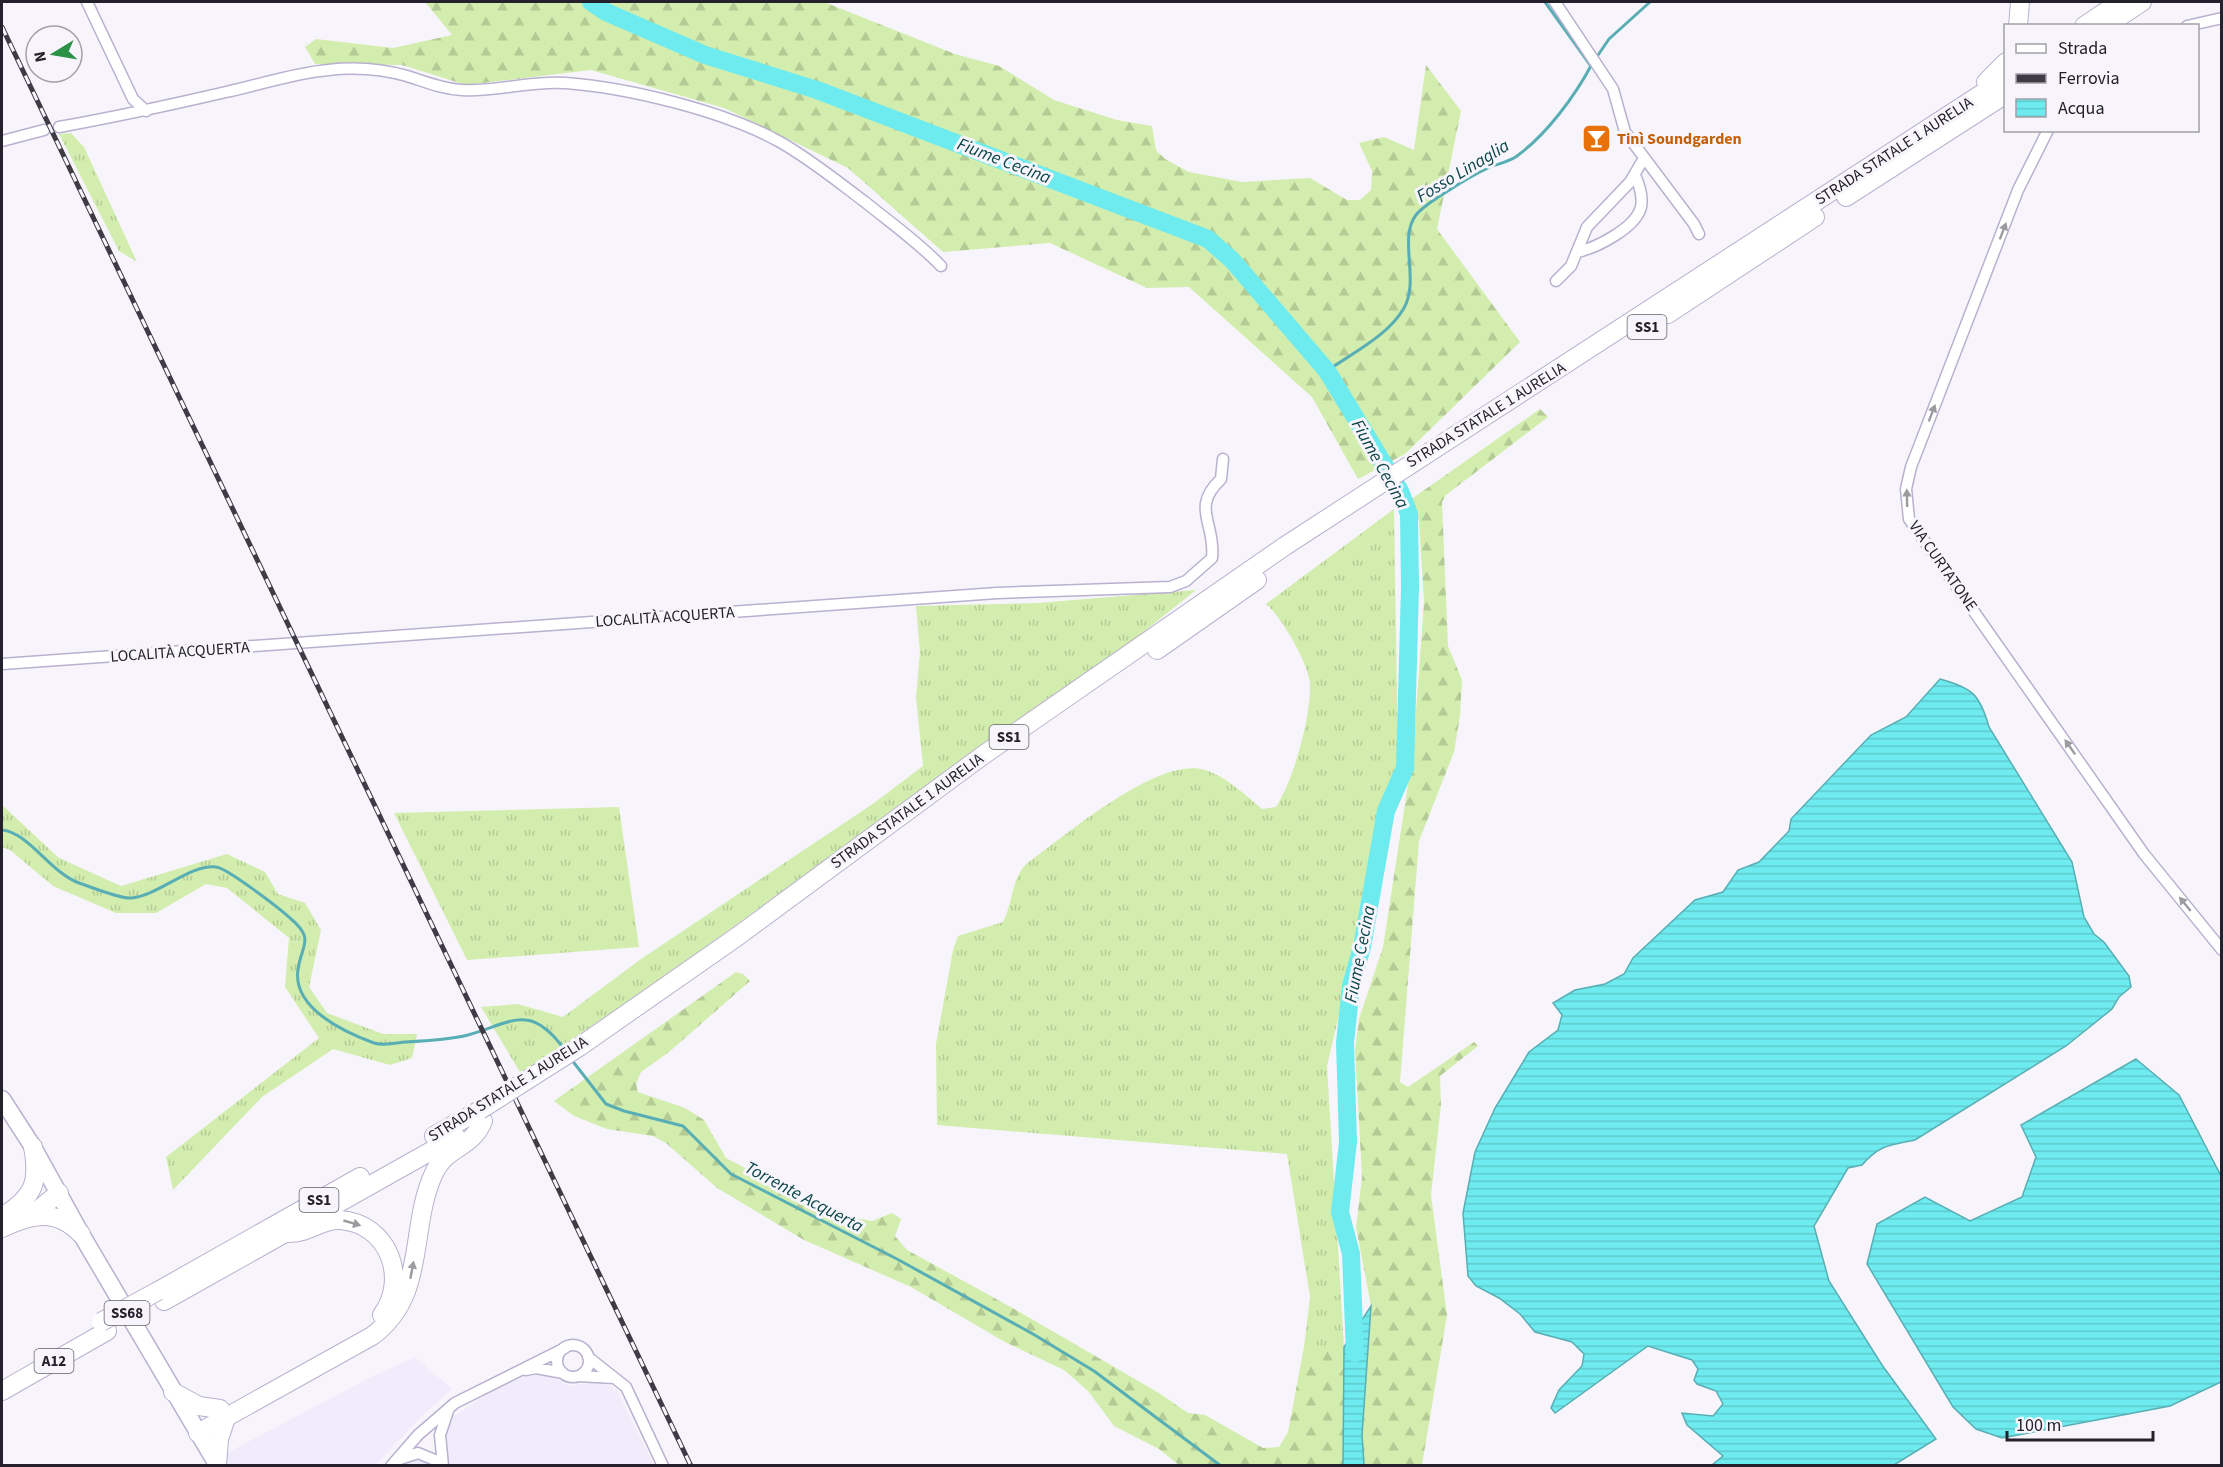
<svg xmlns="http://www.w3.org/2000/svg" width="2223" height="1467" font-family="'Source Sans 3',sans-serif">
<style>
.built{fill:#f0ecfc}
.grass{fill:url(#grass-tufts)}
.forest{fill:url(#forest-firs)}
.water{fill:url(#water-rules);stroke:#58aeb4;stroke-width:1.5}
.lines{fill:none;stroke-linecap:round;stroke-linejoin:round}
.stream{stroke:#58aeb4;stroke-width:3}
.river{stroke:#6eebee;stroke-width:18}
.minor-casing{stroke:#b8b1cf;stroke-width:13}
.primary-casing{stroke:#b8b1cf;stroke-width:19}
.trunk-casing{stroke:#b8b1cf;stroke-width:20}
.minor{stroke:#fff;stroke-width:10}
.primary{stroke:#fff;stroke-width:16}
.trunk{stroke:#fff;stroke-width:18}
.rail-casing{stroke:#3e3b46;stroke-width:5}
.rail{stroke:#f7f5fb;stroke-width:3;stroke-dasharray:9;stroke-linecap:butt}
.trunk-bridge-casing{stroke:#b8b1cf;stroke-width:20;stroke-linecap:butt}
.trunk-bridge{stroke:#fff;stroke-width:18}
.oneway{fill:#9c9ba0}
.labels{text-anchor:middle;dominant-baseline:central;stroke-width:6;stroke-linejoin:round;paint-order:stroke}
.shield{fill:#f7f5fb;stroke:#63616a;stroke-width:1.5}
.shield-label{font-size:15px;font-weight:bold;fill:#24212c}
.food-label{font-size:16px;font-weight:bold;fill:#c56008;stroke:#f7f5fb;text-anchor:start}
.street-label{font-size:16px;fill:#24212c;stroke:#f7f5fb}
.water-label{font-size:18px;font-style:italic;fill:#0b4648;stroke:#f7f5fb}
</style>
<defs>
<pattern id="grass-tufts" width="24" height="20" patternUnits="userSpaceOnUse" patternTransform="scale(1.5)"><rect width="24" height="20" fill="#d3edae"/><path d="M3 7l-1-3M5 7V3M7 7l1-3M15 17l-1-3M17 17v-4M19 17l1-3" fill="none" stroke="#b5cb96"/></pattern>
<pattern id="forest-firs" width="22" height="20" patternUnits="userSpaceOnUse" patternTransform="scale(1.5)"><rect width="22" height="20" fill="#d3edae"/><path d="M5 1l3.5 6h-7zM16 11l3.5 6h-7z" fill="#b5cb96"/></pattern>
<pattern id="water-rules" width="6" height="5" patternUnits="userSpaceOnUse" patternTransform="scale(1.5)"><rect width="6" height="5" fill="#6eebee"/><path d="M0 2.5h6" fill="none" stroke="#5fc9cc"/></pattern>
</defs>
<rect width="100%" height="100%" fill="#f7f5fb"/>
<path class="built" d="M415,1357L452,1389L421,1417L376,1465H228L225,1454L369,1378Z
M545,1372L569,1386L602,1381L617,1390L654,1465L401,1466L416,1457L435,1463L451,1418L490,1392L530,1374Z"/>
<path class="grass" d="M71,133L84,147L137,262L119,251L59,134Z
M1394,509L1398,764L1327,1066L1344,1347H1304L1310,1297L1287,1154L937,1125L936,1044L953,950L958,936L1003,922C1013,903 1011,880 1026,864C1064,837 1158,755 1205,770C1227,777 1245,795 1262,809L1276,807C1294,779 1311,717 1310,684C1309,664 1281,616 1266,604Z
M1196,590L1126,646L1031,711L671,972L521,1074L481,1007L518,1004L563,1017L641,959L874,803L923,766L916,697L920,652L916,606L1037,603Z
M2,805L59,858L121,886L227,854L265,872L278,894L305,903L321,930L309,987L327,1013L383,1034H417L412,1058L390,1065L333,1049L262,1097L173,1190L166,1157L319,1038L285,987L289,938L227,888L206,884L156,913H116L53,886L10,850L2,847Z
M619,807L639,947L467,960L394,813Z"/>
<path class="forest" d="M425,2H824L955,54L999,66L1054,100L1117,120L1152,126L1156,150L1165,159L1189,172L1242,182L1310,178L1347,200H1360L1371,190L1372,171L1359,143L1384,137L1414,150L1426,65L1461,111L1437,229L1520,342L1405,454L1358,479L1312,397L1189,287L1147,288L1050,243L943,252L848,168L724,108L591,70L466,85L402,65L315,64L305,47L316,39L393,48L452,35Z
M1540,409L1548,417L1446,495L1442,502L1448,646L1462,680L1460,716L1454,752L1419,841L1400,1082L1408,1087L1474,1042L1478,1046L1440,1076L1441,1105L1431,1195L1447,1315L1422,1465L1364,1466L1362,1435L1371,1306L1356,1227L1362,1177L1355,1050L1359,1019L1383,947L1413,752L1424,602L1419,521L1410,500Z
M736,972L743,974L750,981L669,1052L641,1072L636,1084L638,1092L685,1108L704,1120L726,1158L831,1213L872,1221L892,1213L901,1219L895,1236L907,1250L1009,1306L1159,1393L1188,1413L1205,1415L1263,1448L1279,1447L1288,1432L1304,1347H1344L1343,1465H1179L1159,1449L1114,1426L1088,1391L1064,1370L1003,1341L911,1287L804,1240L717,1188L666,1143L653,1136L607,1129L574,1116L554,1101Z"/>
<path class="water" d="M1940,679C1973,688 1980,695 1989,727L2072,862L2084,917L2094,934L2104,942L2129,976L2131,987L2119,997L2112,1009L2066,1046L1915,1140C1890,1145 1879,1145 1862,1165L1848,1168L1814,1226L1829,1281L1882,1365L1936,1439L1894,1465H1712L1723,1456L1687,1425L1682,1413L1713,1416L1723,1404L1716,1391L1697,1384L1694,1380L1698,1369L1692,1360L1648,1346L1555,1413L1551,1408L1559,1390L1582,1366L1584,1354L1572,1342L1535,1332L1520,1314L1499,1298L1476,1286L1468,1276L1463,1213L1475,1152L1495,1108L1529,1052L1558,1030L1562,1015L1553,1003L1575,990L1605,984L1624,974L1633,958L1695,900L1723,892L1738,870L1759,862L1789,831L1791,819L1871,735L1906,717Z
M2136,1059L2179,1095L2221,1176V1382L2170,1406L2002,1438L1976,1429L1953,1407L1867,1264L1877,1224L1925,1197L1970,1221L2022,1197L2036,1157L2021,1125Z
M1371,1306L1362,1435L1364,1465H1343L1344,1347Z"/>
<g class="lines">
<path class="stream" d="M1545,2L1591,66
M1596,58L1609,39L1650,2
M1327,371C1352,353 1388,336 1404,308C1420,280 1398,238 1416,215C1425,203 1473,175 1488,168C1497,164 1509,162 1517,156C1547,134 1575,96 1592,64
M2,830C28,832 51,873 79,883C91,887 120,899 131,898C158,896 190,864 216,867C227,868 279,908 290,918C315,939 302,944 298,969C292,1008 344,1032 374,1043C383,1046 396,1043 405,1042C426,1041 448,1040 468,1035C511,1023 530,1002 564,1049
M571,1059L606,1104L624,1111L683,1126L731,1174L897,1259L1033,1334L1094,1371L1221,1466"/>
<path class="river" d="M591,2L606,12L705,55L817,90L1208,239L1232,260L1327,371L1400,491L1409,514L1410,587L1405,768L1386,811L1362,947L1351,986L1345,1043L1348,1142L1340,1212L1351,1254L1355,1353"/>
<defs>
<path id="minor" d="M87,2L133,99L146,111
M1555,2L1613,89L1625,132L1694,224L1699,234
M2187,26L2222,18
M59,127C115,117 170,105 226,92C259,85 294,73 328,70C354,67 382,69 407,76C426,82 443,89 462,90C498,92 531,80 566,83C630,88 724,111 780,142C810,159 837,181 865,202C891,223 918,242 941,266
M2048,130L2018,190L1911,467L1906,489L1909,519L2144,854L2222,950
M2,141L44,130
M1577,252C1596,248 1636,228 1641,207C1643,197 1639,184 1635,175
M1556,281L1571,266L1587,227L1630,182L1644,158
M2,664L997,593L1170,587L1186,581L1212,558C1216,523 1190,508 1221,479L1223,459
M557 1361a16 16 0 1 1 32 0a16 16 0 1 1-32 0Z
M588,1357L626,1387L663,1466
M526,1370L536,1368L563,1373
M579,1376L614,1378
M397,1460L418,1453L442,1463
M391,1466L418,1435L455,1403L565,1348
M443,1466L440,1435L448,1411"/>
<path id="primary" d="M2,1099L33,1147L81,1234L218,1466"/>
<path id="trunk" d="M2110,23L2142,2
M2018,26L2020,2
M2084,26L2120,2
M1986,82L2006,62
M1846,197L2006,94
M1668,314L1815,217
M1157,650L1257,580
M579,1047L738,936L982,756L1285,546L2006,78
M434,1136L480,1110
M2,1217C33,1197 40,1184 33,1147
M28,1218L59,1193
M2,1228C32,1214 56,1208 81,1234
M286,1233C310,1234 320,1219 340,1220C388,1223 409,1278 382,1315
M158,1291L360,1177
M164,1301L456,1137
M2,1391L107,1331
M173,1392L199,1406L220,1409
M198,1433L372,1336C428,1295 408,1229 434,1173C446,1146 471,1150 483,1121
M217,1465L219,1439L226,1418"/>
</defs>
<use href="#minor" class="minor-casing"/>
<use href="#primary" class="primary-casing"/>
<use href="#trunk" class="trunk-casing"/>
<use href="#minor" class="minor"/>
<use href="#primary" class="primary"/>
<use href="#trunk" class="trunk"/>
<defs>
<path id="rail" d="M2,27L691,1466"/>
</defs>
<use href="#rail" class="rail-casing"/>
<use href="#rail" class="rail"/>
<defs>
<path id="trunk-bridge" d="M480,1110L579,1047
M101,1322L158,1291"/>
</defs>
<use href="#trunk-bridge" class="trunk-bridge-casing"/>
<use href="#trunk-bridge" class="trunk-bridge"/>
</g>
<defs><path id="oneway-solid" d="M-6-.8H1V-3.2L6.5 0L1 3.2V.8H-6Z" transform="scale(1.5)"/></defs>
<g class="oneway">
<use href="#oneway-solid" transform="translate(2003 231) rotate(-69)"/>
<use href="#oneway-solid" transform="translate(1932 413) rotate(-69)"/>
<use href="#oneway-solid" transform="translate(1907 498) rotate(-91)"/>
<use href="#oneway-solid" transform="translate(2070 747) rotate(-125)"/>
<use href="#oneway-solid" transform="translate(2185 904) rotate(-129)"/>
<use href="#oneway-solid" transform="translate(352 1223) rotate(16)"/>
<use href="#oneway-solid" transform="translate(412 1270) rotate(-79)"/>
</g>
<defs>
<symbol id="bar-square" viewBox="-11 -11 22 22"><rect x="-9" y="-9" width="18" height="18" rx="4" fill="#e8710a" stroke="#f7f5fb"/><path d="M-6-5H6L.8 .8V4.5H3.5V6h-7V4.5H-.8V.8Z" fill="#fff"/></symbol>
</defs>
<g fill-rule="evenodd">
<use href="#bar-square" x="1580" y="122" width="33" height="33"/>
</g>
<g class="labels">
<g class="shield">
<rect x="1627.5" y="315" width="39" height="24" rx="4.5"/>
<rect x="989.5" y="725" width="39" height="24" rx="4.5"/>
<rect x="299.5" y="1188" width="39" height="24" rx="4.5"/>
<rect x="104.5" y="1301" width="45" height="24" rx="4.5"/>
<rect x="34.5" y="1349" width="39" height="24" rx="4.5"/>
</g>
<g class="shield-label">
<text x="1647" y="327">SS1</text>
<text x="1009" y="737">SS1</text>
<text x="319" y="1200">SS1</text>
<text x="127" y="1313">SS68</text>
<text x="54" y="1361">A12</text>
</g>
<g class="food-label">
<text x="1617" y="139">Tinì Soundgarden</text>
</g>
<g class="street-label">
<text transform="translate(1894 151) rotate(-33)">STRADA STATALE 1 AURELIA</text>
<text transform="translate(1486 415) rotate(-32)">STRADA STATALE 1 AURELIA</text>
<text transform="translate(1943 566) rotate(55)">VIA CURTATONE</text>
<text transform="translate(665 617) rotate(-4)">LOCALITÀ ACQUERTA</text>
<text transform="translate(180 652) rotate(-4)">LOCALITÀ ACQUERTA</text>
<text transform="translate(907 811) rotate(-36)">STRADA STATALE 1 AURELIA</text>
<text transform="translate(508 1089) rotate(-32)">STRADA STATALE 1 AURELIA</text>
</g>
<g class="water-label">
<text transform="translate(1004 161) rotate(21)">Fiume Cecina</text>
<text transform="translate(1463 171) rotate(-31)">Fosso Linaglia</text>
<text transform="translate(1380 464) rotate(61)">Fiume Cecina</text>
<text transform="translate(1360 954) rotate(-79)">Fiume Cecina</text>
<text transform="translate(804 1197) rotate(28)">Torrente Acquerta</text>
</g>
</g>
<rect width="2223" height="1467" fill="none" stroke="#24212c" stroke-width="6"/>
<rect x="2004" y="24" width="195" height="108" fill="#f7f5fb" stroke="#a3a0a8" stroke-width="1.5"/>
<rect x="2016" y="44" width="30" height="9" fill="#ffffff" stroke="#a3a0a8" stroke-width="1.5"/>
<text x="2058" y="54" font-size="18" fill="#24212c">Strada</text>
<rect x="2016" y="74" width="30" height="9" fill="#3e3b46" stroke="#a3a0a8" stroke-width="1.5"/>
<text x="2058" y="84" font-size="18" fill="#24212c">Ferrovia</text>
<rect x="2016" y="99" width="30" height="18" fill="url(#water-rules)" stroke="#a3a0a8" stroke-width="1.5"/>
<text x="2058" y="114" font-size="18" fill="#24212c">Acqua</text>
<g transform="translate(54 54) rotate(259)"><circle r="28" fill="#f7f5fb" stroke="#a3a0a8" stroke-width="1.5"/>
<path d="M0-4.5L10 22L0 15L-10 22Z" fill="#2b9147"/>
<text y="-9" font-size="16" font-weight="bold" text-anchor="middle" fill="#24212c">N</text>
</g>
<path d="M2007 1431v9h146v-9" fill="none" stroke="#24212c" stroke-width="3"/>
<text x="2016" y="1431" font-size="18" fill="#24212c" stroke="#f7f5fb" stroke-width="4.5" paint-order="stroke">100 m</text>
</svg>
